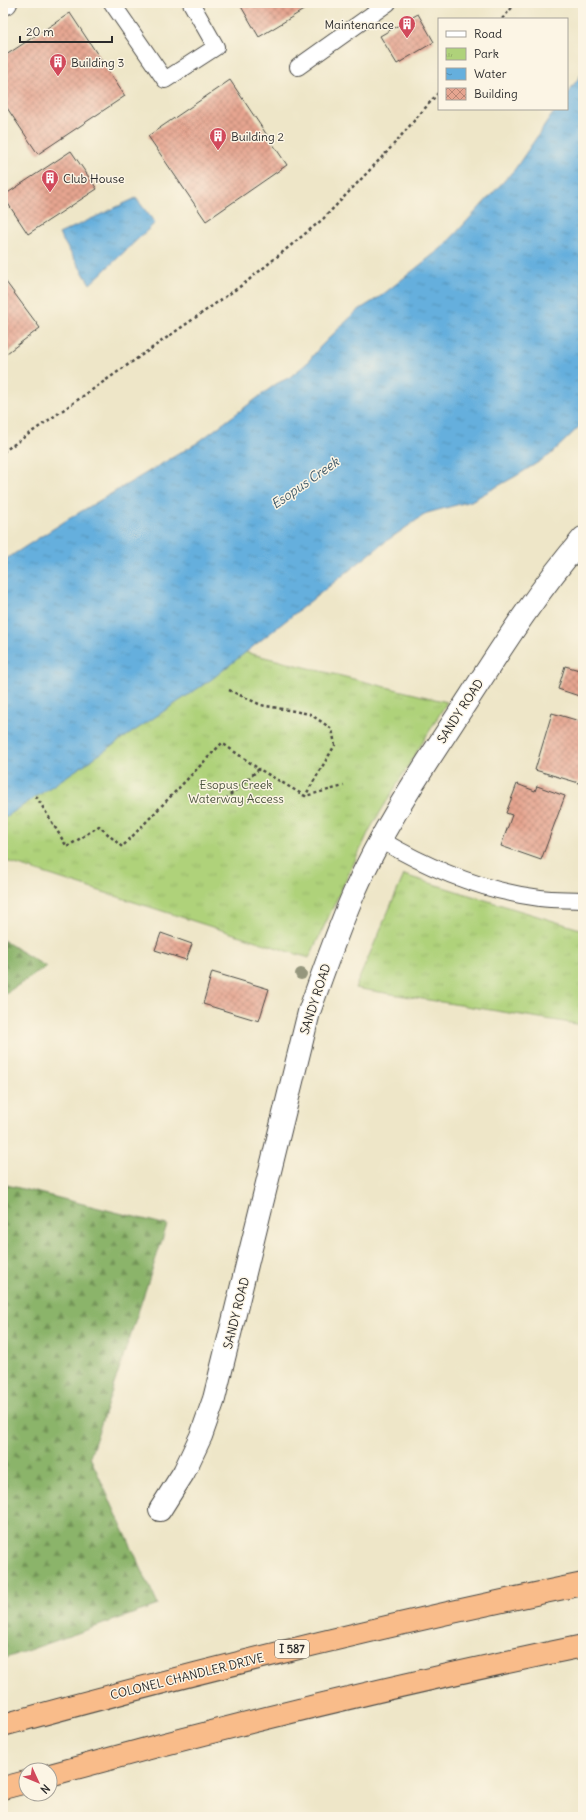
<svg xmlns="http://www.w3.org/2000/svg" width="586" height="1820" font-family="Delius,sans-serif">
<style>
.forest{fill:url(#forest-firs);stroke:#5b704a}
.park{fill:url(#park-tufts);stroke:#6d7e52}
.water{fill:url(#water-ripples);stroke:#486d84}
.building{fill:url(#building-cross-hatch)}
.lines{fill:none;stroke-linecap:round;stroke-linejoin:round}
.service-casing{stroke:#484743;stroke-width:18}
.minor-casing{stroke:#484743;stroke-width:24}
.trunk-casing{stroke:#484743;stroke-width:24}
.path{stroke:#484743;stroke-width:2.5;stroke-dasharray:3 3;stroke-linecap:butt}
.service{stroke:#fff;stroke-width:16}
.minor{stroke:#fff;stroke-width:22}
.trunk{stroke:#f9bc8a;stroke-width:22}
.tree{fill:#95967d}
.labels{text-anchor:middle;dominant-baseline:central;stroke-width:3;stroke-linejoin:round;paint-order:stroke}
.shield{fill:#fcf5e5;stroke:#6a6863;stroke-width:1}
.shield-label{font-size:11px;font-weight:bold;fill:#2b2b2b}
.poi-label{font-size:12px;fill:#2b2b2b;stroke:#fcf5e5;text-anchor:start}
.street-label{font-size:12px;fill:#2b2b2b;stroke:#fcf5e5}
.park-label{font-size:12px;fill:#4c553f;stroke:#fcf5e5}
.water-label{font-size:13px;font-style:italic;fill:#3f5969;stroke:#fcf5e5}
</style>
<defs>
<pattern id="forest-firs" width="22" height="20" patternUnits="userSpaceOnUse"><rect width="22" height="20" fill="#8bb46a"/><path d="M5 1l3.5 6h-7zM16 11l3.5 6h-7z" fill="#729357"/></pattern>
<pattern id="park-tufts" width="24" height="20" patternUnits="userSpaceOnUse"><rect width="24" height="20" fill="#afd27a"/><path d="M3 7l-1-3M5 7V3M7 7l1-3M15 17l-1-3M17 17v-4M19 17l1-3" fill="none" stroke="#97b46a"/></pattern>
<pattern id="water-ripples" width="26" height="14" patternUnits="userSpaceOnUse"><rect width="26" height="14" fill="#65afdd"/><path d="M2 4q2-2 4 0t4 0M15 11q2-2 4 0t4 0" fill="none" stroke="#538fb3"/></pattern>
<pattern id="building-cross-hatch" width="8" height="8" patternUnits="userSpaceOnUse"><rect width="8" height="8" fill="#e6a590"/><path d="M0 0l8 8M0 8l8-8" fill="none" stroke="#bb8776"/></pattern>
</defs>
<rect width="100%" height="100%" fill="#fcf5e5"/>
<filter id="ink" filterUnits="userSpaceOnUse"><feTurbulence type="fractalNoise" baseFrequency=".025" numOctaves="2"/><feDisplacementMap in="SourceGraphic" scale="8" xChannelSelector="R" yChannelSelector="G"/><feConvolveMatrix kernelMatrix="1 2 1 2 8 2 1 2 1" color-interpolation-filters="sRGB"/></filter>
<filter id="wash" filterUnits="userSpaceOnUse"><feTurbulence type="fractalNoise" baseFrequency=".012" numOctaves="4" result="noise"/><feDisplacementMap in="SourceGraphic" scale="16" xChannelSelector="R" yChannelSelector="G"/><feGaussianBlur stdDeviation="0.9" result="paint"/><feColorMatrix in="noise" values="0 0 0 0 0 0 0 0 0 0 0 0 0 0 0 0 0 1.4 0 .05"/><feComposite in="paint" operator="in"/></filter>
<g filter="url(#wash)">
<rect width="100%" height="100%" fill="#eee6c8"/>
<path class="forest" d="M3,940L46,967L3,995Z
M3,1184L167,1225L90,1457L158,1605L3,1659Z"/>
<path class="park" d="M126,623L447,702L370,829L309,958L3,860V709Z
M404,875L583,930V1025L355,988Z"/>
<path class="water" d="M583,72V423L550,455L516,476L471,501L427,513L385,542L212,679L3,819V561L70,518L197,443L276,384L290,377L306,364L320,347L357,311L381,296L444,246L515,169L556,109H567V94Z
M136,198L155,223L90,284L59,234Z"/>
<g id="blocks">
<path class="building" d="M239,3H315L259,37Z
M70,13L125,96L38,154L3,102V57Z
M418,14L434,42L397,64L380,36Z
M230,80L287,165L206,221L148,136Z
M71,151L97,189L28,234L3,196Z
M3,278L40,328L3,356Z
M565,666L583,671L582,697L558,689Z
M552,713L583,722V770L579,783L535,770Z
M517,784L535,791L537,786L565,796L541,860L501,846L512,815L506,813Z
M161,933L192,944L186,960L155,950Z
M212,972L269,989L259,1021L203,1004Z"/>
</g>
</g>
<g filter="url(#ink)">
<use href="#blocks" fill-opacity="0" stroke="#484743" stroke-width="1"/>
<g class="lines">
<defs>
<path id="service" d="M112,3L165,80L216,47L191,3
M298,67L388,3
M381,840C430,869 483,891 540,898C554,900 569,899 583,900"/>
<path id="minor" d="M3,4L6,3
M160,1510L184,1472L201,1436L214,1399L309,1012C323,972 337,932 354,893C384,824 428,761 469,698C505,642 540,588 583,538"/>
<path id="trunk" d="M3,1725C195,1672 388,1624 583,1584
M50,1775C226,1726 404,1683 583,1646
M3,1788L26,1782"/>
</defs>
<use href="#service" class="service-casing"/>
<use href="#minor" class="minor-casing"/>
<use href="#trunk" class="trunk-casing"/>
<path class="path" d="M502,19L516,3
M3,452L245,283L323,219L387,152L439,92
M229,690L261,705L310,714L332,729L335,745L305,796
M36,796L67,847L99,826L122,847L222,743L259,769
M221,803L259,769L305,796L344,786"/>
<use href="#service" class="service"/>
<use href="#minor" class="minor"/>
<use href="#trunk" class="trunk"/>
</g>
<circle class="tree" cx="301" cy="974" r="6"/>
</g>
<defs>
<symbol id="building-pin" viewBox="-11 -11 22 30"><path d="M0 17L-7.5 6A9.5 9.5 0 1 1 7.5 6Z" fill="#d1495b" stroke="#fcf5e5"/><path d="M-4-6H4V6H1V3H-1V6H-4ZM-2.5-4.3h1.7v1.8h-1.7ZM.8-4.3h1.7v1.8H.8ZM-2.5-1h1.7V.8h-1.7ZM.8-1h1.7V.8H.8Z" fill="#fff"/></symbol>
</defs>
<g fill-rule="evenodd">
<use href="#building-pin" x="397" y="14" width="20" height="27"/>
<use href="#building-pin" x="48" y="52" width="20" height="27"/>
<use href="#building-pin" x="208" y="126" width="20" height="27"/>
<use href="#building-pin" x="40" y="168" width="20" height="27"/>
</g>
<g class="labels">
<rect class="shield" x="275" y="1640" width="34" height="18" rx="3"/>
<g class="shield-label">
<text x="292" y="1649">I 587</text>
</g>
<g class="poi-label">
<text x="394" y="24" text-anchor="end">Maintenance</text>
<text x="71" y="62">Building 3</text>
<text x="231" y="136">Building 2</text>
<text x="63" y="178">Club House</text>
</g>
<g class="street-label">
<text transform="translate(460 711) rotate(-57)">SANDY ROAD</text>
<text transform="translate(315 999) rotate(-72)">SANDY ROAD</text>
<text transform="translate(236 1313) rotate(-76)">SANDY ROAD</text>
<text transform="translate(187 1676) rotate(-14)">COLONEL CHANDLER DRIVE</text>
</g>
<g class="park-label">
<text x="236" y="784">Esopus Creek<tspan x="236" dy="14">Waterway Access</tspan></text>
</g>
<g class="water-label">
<text transform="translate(305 483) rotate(-35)">Esopus Creek</text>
</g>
</g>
<rect width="586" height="1820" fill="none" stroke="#fcf5e5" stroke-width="16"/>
<rect x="438" y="18" width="130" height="92" fill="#fcf5e5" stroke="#a8a49b"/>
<rect x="446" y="31" width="20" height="6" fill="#ffffff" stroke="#a8a49b"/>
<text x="474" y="38" font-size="12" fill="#2b2b2b">Road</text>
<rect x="446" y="48" width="20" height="12" fill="url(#park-tufts)" stroke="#a8a49b"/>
<text x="474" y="58" font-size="12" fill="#2b2b2b">Park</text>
<rect x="446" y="68" width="20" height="12" fill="url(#water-ripples)" stroke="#a8a49b"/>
<text x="474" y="78" font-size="12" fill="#2b2b2b">Water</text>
<rect x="446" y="88" width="20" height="12" fill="url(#building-cross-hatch)" stroke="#a8a49b"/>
<text x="474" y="98" font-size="12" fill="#2b2b2b">Building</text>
<g transform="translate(38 1782) rotate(134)"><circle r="19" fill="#fcf5e5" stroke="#a8a49b"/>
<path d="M0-3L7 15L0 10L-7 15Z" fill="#d1495b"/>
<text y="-6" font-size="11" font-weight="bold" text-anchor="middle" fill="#2b2b2b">N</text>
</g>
<path d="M20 36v6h92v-6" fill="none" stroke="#2b2b2b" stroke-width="2"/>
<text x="26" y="36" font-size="12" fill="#2b2b2b" stroke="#fcf5e5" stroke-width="3" paint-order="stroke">20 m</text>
</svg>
